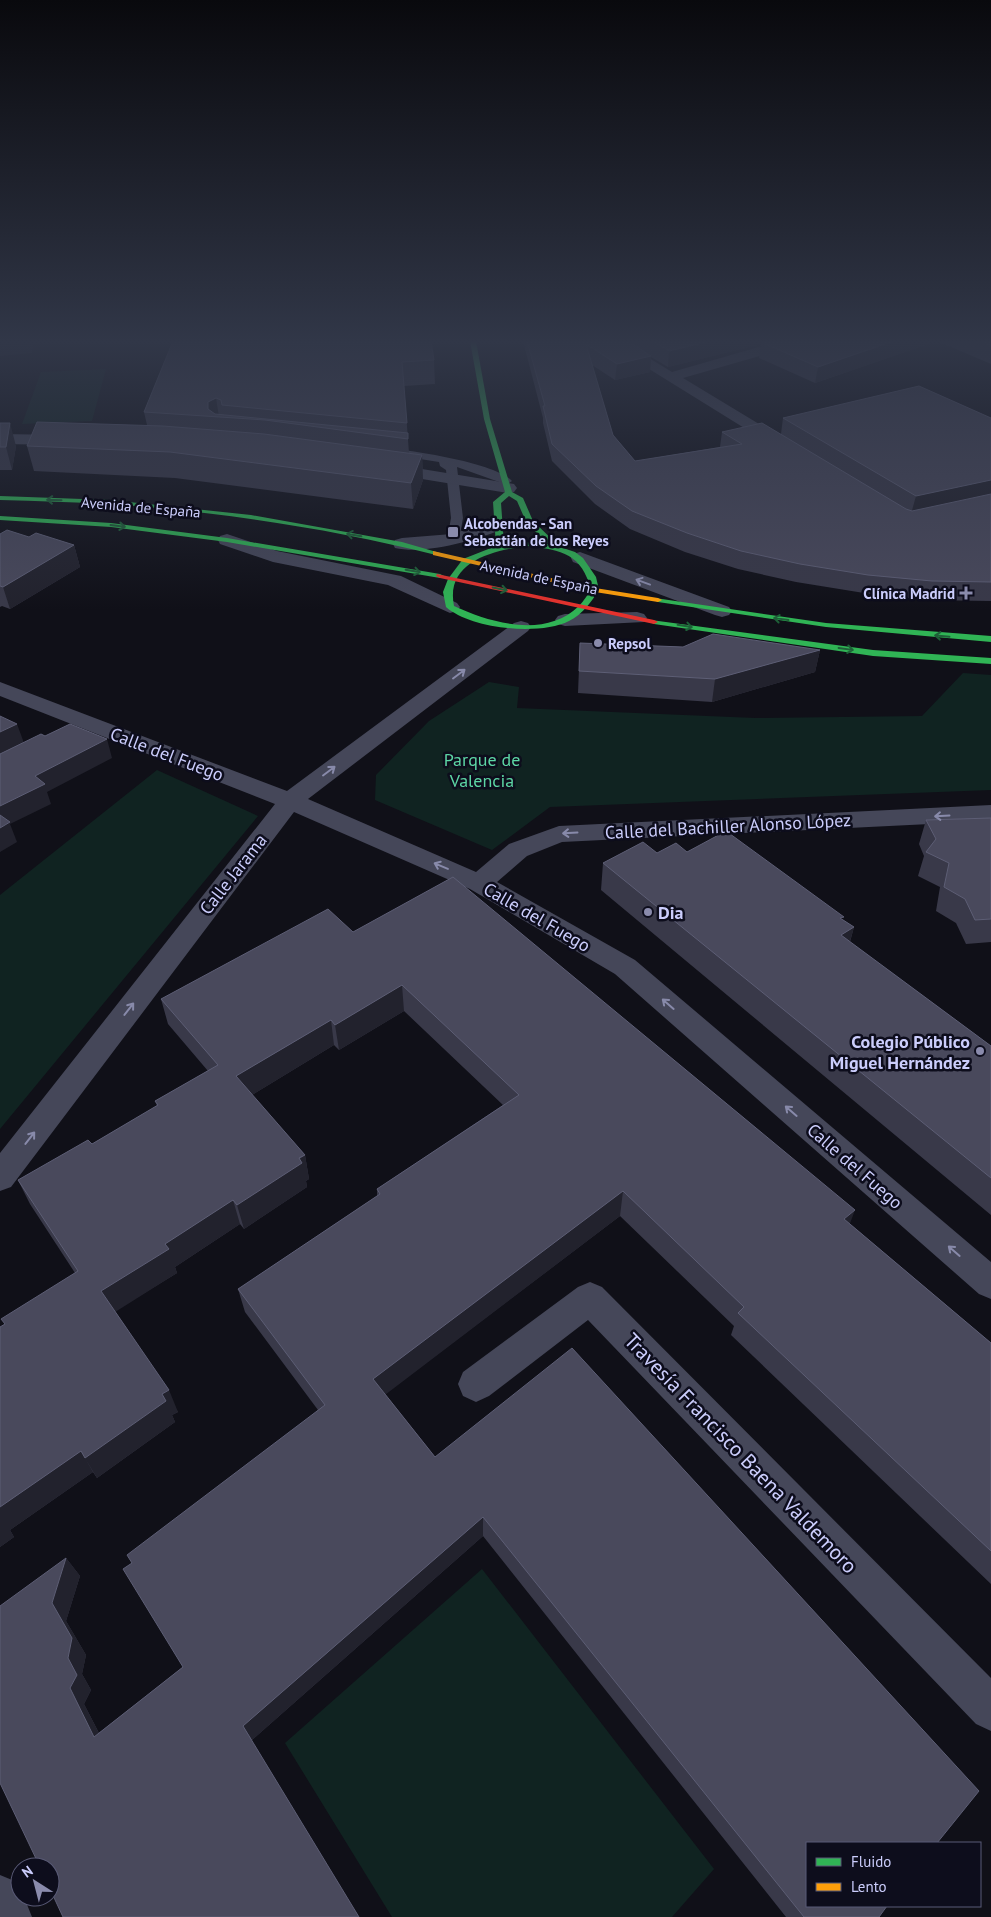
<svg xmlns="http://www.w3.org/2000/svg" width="991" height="1917" font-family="'PT Sans',sans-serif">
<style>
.green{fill:#102321}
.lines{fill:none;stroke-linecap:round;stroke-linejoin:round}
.lane{fill:#454759;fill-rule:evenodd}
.street{fill:#454759;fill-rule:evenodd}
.fast{fill:#30b455;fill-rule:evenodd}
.slow{fill:#ff9f0a;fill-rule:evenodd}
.jam{fill:#e5322d;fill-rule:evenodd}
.wall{fill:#393949}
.shaded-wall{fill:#22222d}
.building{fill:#49495c;stroke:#5d5e75}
.oneway{stroke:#1e6038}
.oneway2{stroke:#888aaa}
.poi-dot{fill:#8a8bac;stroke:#0d0d1c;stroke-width:2}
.labels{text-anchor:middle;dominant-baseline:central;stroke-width:5;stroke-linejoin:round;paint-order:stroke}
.far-street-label{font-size:15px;fill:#cbcdfc;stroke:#0d0d1c}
.far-poi-label{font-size:15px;font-weight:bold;fill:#cbcdfc;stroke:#0d0d1c;text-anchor:start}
.street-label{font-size:18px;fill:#cbcdfc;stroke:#0d0d1c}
.park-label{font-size:18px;fill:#5dd6a5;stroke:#0d0d1c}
.poi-label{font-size:18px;font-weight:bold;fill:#cbcdfc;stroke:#0d0d1c;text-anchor:start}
.near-street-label{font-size:21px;fill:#cbcdfc;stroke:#0d0d1c}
</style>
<rect width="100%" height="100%" fill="#101018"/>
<path class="green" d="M106,369L92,421L22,424L41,372Z
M963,673L991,675V790L550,807L492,850L375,800L376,775L429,721L489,682L519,687L517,708L755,718L922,716Z
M157,770L258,816L0,1129V895Z
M482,1569L714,1869L672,1917H392L285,1743Z"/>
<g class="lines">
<path class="lane" d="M386,448C411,450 496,463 512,481L506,485L502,483L457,467L463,518L459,540L457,543H449L447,540L451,518L446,470L440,466L439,462L382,453L380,451Z"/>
<path class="street" d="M604,341H621L672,372L780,341H803L801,344L683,378L787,441L789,444L787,447H775Z
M0,434L66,435L72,437L74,440L72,443L66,445L0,444Z
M385,463L508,483L514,484L517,488L514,492L508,493L379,472L377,468L379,464Z
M499,519L505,520L508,524L505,528C478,540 425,555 395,548L393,544L395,540L402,538L452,534Z
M227,534L277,551L401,576L457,603L460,607L457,611L450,613L388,585L273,562L220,544L218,540L220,536Z
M580,552L729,607L732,611L729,615L722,617L715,615L573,562L571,558L573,554Z
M637,612L644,614L647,618L644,622L565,626L558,624L555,620L558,616L565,614Z
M521,621L528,623L531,627L528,631L308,799L476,872L509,844L559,826L991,805V821L562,842L527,856L497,882L635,960L991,1262V1299L979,1294L615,974L470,889L294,812L11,1187L0,1191V1153L275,804L0,696V682L287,791L514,623Z
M590,1282L602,1287L991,1678V1731L976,1724L588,1320L489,1396L476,1402L463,1396L458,1384L463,1372L578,1287Z
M0,1875L17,1882L20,1889V1897H24L32,1917H0Z"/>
<path class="fast" d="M470,341H476L490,419L512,492L523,498L533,521L560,547L575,552L583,558L596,577L599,590C591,602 583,614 569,621C539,636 471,629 446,607L443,592L448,579L463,559L496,546L493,502L505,492L484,419ZM509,496L517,501L527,524L549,544L528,542L504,544L501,503ZM528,546C562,550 582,554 591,590C587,595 584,601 579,606C545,639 491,623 454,606C445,561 494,550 528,546Z
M0,496L110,500L251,515L402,542L440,553L436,555C330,528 219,512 110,504C74,502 37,501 0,500Z
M0,516L111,523L227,538L440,574L444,576L440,578L227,542L111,527L0,520Z
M655,598L826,623L991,636V642L826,627L658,602L654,600Z
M651,620L873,650L991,658V664L873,656L654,624L650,622Z"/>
<path class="slow" d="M433,551L595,588L658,598L662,600L658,602L595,592L433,555Z"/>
<path class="jam" d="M437,574L654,620L658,622L654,624L440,578L436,576Z"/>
</g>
<path class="wall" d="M173,341L434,360L435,384L404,386L409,453L422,455L423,480L413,509L175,478L34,471L27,446L147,425L144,412Z
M523,341H937L815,383L759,358L761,344L668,367L651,357L650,372L615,380L592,365L613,435L635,461L720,447L722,432L781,434L783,418H991V601L926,600L864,593L796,582L738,569L685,552L630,529L595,504L552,461L543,423V418Z
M937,341H991V364Z
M0,423L16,446L12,470H0Z
M0,534L29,537L74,545L80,567L10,609L2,606L0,607Z
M580,643L683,647L820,650L815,672L712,702L578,693Z
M991,818V942L966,944L956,923L936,911L940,887L918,876L924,856L919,844L926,820Z
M687,852L843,920L854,927L850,942L991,1046V1215L601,890L603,863L657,853Z
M353,932L850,1224L991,1343V1584L731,1335L734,1326L620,1216L385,1394L435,1457L879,1917H786L483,1536L252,1740L0,1783L66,1558L80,1576L66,1621L86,1655L82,1674L91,1690L84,1704L99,1733L183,1667L318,1410L245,1312L238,1289L377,1196V1189L503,1105L404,1011L339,1050L334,1045L252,1095L305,1155L309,1179L306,1181L307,1187L244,1229L240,1224L175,1267L177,1273L115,1311L178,1412L172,1415L175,1422L97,1478L93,1472L10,1530L14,1537L0,1547L5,1324L75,1273L30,1204L18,1180L92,1144L157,1106L155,1101L208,1071L168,1024L161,999Z"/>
<path class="shaded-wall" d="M0,341H34L32,353L0,356Z
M710,341H771L761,342V344L668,367L669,351Z
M894,341H937L815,383L818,367Z
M651,356L650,372L615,380L617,364Z
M216,398L219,417L208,409V402Z
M10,423L16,446L12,470L6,447Z
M422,455L423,480L413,509L411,483Z
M991,480V496L911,514L916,496Z
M74,545L80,567L10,609L3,587Z
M820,650L815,672L712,702L715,679Z
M17,724L24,743L0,755V732Z
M107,739L112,758L47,792L51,804L10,824L17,842L0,852V806L35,776Z
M854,927L846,955L841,935Z
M402,985L404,1011L339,1050L335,1025Z
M331,1020L334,1045L242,1101L236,1076Z
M305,1155L309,1179L306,1181L307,1187L244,1229L237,1205Z
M623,1191L620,1216L377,1401L373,1379Z
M233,1200L240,1224L175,1267L177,1273L112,1314L101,1291L165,1244Z
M855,1210L846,1234L844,1219Z
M169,1390L178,1412L172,1415L175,1422L97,1478L85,1458L162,1394Z
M81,1451L93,1472L10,1530L14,1537L0,1547V1507Z
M483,1517V1536L252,1740L243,1726Z
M66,1558L80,1576L66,1621L86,1655L82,1674L91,1690L84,1704L108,1751L94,1737L70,1688L68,1658L52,1603Z"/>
<path class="building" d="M173,341H431L434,360L402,362L407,423L222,405L221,400L216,398L208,402V409L215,414L408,433V439L265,420L144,412Z
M527,341H628L651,356L617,364L586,344L613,435L635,461L742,444L722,432L762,423L906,509L912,511L991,494V582L932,581L868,575L800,564L741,551L687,533L632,511L596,486L552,444L543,406H545Z
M653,341H710L669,351Z
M764,341H894L818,367L761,342Z
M980,341H991V346Z
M919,386L991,418V480L916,496L783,418Z
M37,422L163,426L264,434L422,455L411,483L170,452L27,446Z
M0,423H10L6,447H0Z
M7,530L29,537L36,533L74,545L3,587L0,586V534Z
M713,634L820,650L715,679L579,671L580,643L683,647Z
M0,716L17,724L0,732Z
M70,724L107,739L35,776L45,784L0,806V754L41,734L45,736Z
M0,815L10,822L0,828Z
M991,818V919L975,920L965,899L944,887L949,863L926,852L936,839L926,820Z
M726,831L844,917L840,918L854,927L841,935L991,1046V1178L603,863L643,842L657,853L676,843L687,852Z
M453,877L855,1210L844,1219L991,1343V1551L738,1313L744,1307L623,1191L373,1379L435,1457L572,1348L979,1791L937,1843H807V1906H887L879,1917H804L483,1517L243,1726L359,1917H63L50,1889V1867H40L0,1783V1606L66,1558L52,1603L72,1638L68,1658L77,1675L70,1688L94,1737L183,1667L123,1569L132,1563L127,1555L325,1405L238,1289L380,1194L377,1189L519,1095L402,985L335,1025L331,1020L236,1076L305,1155L299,1158L302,1163L237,1205L233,1200L165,1244L169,1249L101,1291L169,1390L162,1394L166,1401L85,1458L81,1451L0,1507V1327L5,1324L1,1319L78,1271L18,1180L88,1140L92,1144L158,1105L155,1101L218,1065L161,999L328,909L353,932Z"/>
<defs><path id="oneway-shaft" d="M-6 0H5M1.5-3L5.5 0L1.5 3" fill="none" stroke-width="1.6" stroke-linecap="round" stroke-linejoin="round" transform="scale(1.25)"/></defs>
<g class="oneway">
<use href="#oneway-shaft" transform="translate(54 500) rotate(-178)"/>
<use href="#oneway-shaft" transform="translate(118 526) rotate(7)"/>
<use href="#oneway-shaft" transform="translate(354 535) rotate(-170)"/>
<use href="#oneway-shaft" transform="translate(413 571) rotate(10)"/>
<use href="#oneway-shaft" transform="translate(500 589) rotate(12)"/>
<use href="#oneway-shaft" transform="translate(781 619) rotate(-172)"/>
<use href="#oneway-shaft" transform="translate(685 626) rotate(9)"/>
<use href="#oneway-shaft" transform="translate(942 636) rotate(-175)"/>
<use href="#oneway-shaft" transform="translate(846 649) rotate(8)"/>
</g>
<g class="oneway2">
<use href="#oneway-shaft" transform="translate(643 582) rotate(-160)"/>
<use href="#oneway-shaft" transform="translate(459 674) rotate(-37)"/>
<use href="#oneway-shaft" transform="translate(329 771) rotate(-37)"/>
<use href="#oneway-shaft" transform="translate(942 816) rotate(177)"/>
<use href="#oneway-shaft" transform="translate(570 833) rotate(177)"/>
<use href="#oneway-shaft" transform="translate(441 866) rotate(-157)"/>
<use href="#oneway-shaft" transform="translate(668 1004) rotate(-139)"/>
<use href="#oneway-shaft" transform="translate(129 1009) rotate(-52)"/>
<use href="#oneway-shaft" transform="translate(791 1111) rotate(-139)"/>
<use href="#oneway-shaft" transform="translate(30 1138) rotate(-52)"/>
<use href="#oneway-shaft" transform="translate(954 1251) rotate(-139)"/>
</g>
<linearGradient id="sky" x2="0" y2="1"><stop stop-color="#09090d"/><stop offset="0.56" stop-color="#313748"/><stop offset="1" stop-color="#313748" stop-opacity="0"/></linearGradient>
<rect width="991" height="610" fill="url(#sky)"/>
<g class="poi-dot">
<rect x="447" y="526" width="12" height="12" rx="2.5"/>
<path d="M963.5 585.5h5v5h5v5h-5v5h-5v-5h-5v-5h5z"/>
<circle cx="598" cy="643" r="5"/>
<circle cx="648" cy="912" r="5"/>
<circle cx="980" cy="1051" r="5"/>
</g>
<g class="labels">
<g class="far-street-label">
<text transform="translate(141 507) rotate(5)">Avenida de España</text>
<text transform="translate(539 577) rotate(12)">Avenida de España</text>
</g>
<g class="far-poi-label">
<text x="464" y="523">Alcobendas - San<tspan x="464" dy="17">Sebastián de los Reyes</tspan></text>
<text x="955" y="593" text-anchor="end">Clínica Madrid</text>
<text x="608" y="643">Repsol</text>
</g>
<g class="street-label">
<text transform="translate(167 754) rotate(21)">Calle del Fuego</text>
<text transform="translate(728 826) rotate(-3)">Calle del Bachiller Alonso López</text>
<text transform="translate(233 874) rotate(-52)">Calle Jarama</text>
<text transform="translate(537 917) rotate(30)">Calle del Fuego</text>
<text transform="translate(855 1166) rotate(41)">Calle del Fuego</text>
</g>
<g class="park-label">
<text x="482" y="759">Parque de<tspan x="482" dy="21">Valencia</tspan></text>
</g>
<g class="poi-label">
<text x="658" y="912">Dia</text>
<text x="970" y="1041" text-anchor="end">Colegio Público<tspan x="970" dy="21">Miguel Hernández</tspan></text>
</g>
<g class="near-street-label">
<text transform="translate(741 1453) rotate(46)">Travesía Francisco Baena Valdemoro</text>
</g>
</g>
<rect x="806" y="1842" width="175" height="65" fill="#0d0d1c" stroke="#595a76"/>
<rect x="816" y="1858" width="25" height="8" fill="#30b455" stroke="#595a76"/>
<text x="851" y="1867" font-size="15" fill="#cbcdfc">Fluido</text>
<rect x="816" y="1883" width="25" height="8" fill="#ff9f0a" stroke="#595a76"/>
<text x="851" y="1892" font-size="15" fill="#cbcdfc">Lento</text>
<g transform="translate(35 1882) rotate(324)"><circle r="24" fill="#0d0d1c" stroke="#595a76"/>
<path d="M0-4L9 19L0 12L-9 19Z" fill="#8a8bac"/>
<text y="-8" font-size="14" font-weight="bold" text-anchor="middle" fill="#cbcdfc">N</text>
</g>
</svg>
